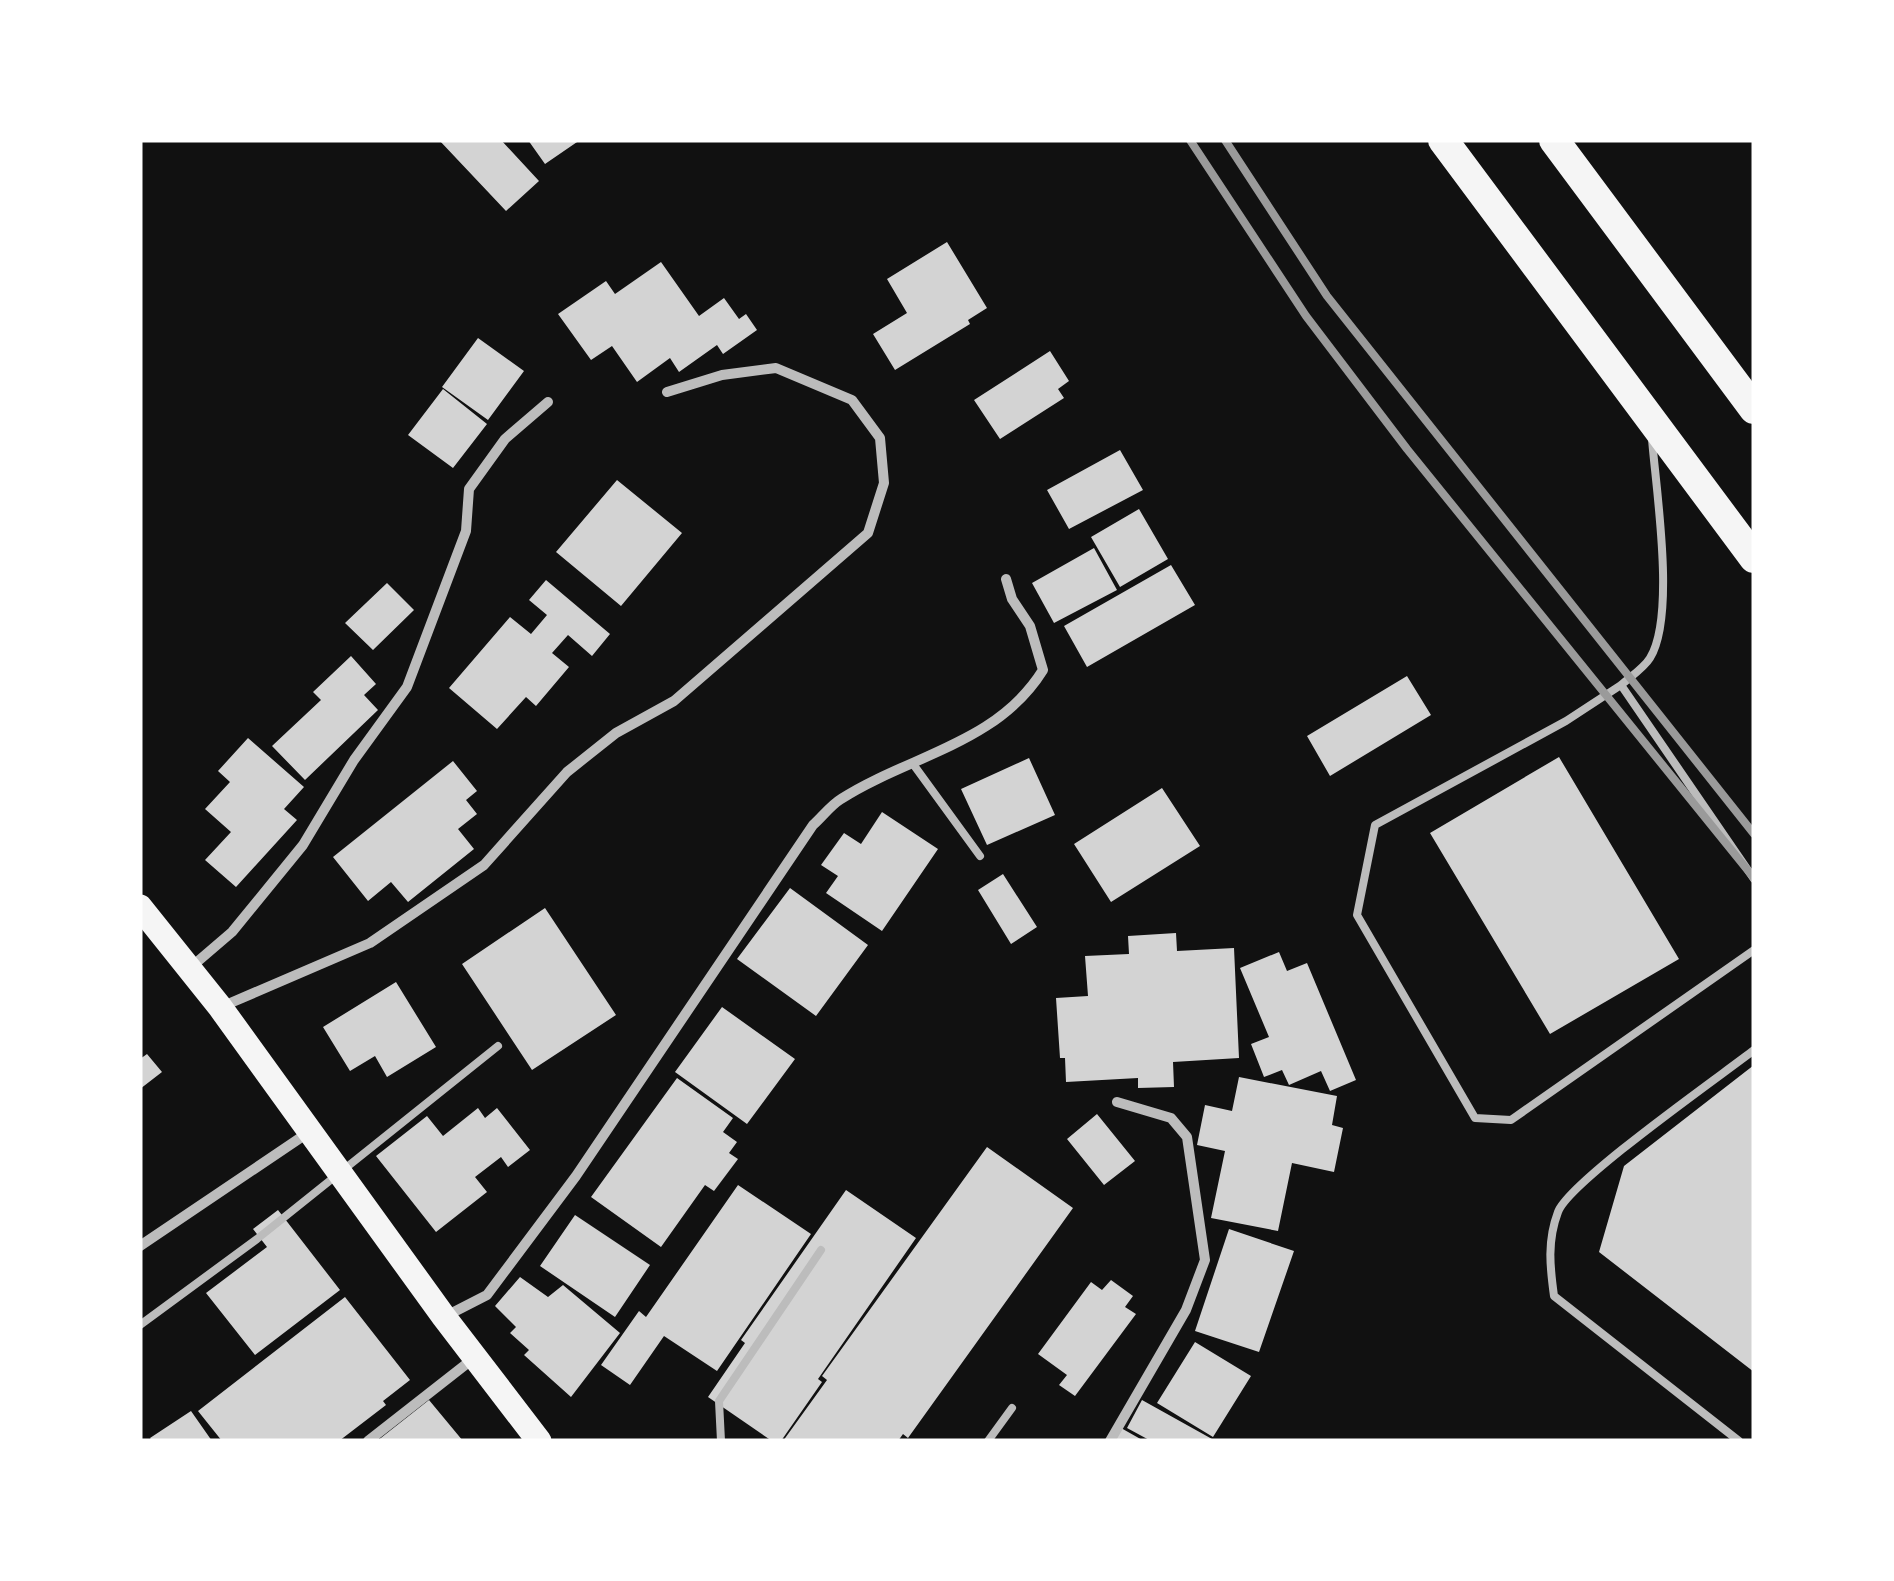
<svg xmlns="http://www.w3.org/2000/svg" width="1894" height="1581" font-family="'Noto Sans',sans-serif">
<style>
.building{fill:#d3d3d3}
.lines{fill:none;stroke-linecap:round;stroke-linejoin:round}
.service{stroke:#bcbcbc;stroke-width:8}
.minor{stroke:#bcbcbc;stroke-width:10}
.primary{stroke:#f5f5f5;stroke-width:25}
.motorway{stroke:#f5f5f5;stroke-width:30}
.rail{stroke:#9a9a9a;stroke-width:8}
</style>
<rect width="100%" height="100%" fill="#111"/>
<path class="building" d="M439,140H501L539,181L506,211Z
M528,140H580L545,164Z
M947,242L987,308L968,320L970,324L895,370L873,334L907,313L887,279Z
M661,262L699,316L724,298L739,319L746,314L757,330L723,354L717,345L679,372L670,358L637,382L612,346L591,360L558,314L606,281L615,294Z
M478,338L524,371L488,420L442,387Z
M1050,351L1069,381L1058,389L1064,398L1000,439L974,400Z
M443,389L487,424L453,468L408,435Z
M1120,450L1143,490L1069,529L1047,490Z
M617,480L682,533L621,606L556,552Z
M1139,509L1168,559L1120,587L1091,537Z
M1094,548L1117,590L1054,623L1032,583Z
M1171,565L1195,605L1087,667L1064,626Z
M546,580L610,634L592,656L568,635L552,653L569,667L536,706L526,697L497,729L449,688L510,617L531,634L547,615L529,600Z
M387,583L414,610L373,650L345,623Z
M351,656L376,684L364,695L378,710L305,780L272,746L321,700L313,692Z
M1407,676L1431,715L1330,776L1307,736Z
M248,738L304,787L284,809L297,820L236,887L205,860L231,832L205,809L230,782L218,771Z
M1559,757L1679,959L1550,1034L1430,833Z
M1029,758L1055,815L987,845L961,789Z
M453,761L477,791L466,800L477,814L458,829L474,849L408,902L391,882L368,901L333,857Z
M1162,788L1200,846L1111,902L1074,844Z
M882,812L938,849L882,931L826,893L838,876L821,865L844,833L861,844Z
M1003,874L1037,927L1011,944L978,890Z
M790,888L868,945L816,1016L737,959Z
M545,908L616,1015L532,1070L462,964Z
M1176,933L1177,951L1234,948L1239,1058L1173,1062L1174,1087L1138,1088V1078L1066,1082L1065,1058H1060L1056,998L1088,996L1085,956L1129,954L1128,936Z
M1279,952L1287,971L1307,963L1356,1080L1330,1091L1321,1071L1289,1085L1282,1070L1264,1077L1251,1044L1269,1037L1240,968Z
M396,982L436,1047L387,1077L375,1056L350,1071L323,1027Z
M722,1007L795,1059L747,1124L675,1072Z
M147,1054L162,1072L140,1089V1059Z
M1754,1065V1372L1599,1252L1624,1166Z
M1239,1077L1337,1096L1332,1125L1343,1128L1334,1172L1292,1163L1278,1231L1211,1218L1225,1151L1197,1145L1205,1105L1232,1111Z
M677,1078L733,1118L723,1132L737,1142L729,1153L738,1159L714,1191L705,1185L661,1247L591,1197Z
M478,1108L485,1118L497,1108L530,1150L508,1167L501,1157L475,1177L487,1192L436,1232L376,1156L427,1116L443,1136Z
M1097,1114L1135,1161L1104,1185L1067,1139Z
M987,1147L1073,1208L908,1438L903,1434L898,1441H783L827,1380L822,1376Z
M738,1185L811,1234L717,1371L664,1336L630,1385L601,1365L639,1311L646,1317Z
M846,1190L916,1238L818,1379L822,1382L781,1441H772L708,1397L745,1343L741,1340Z
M278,1210L340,1290L255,1355L206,1293L267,1247L253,1229Z
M575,1215L650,1265L615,1317L540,1266Z
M1229,1229L1294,1251L1259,1352L1195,1331Z
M520,1277L548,1297L563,1285L620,1333L571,1397L524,1355L529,1350L510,1333L516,1327L495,1306Z
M1111,1280L1133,1296L1125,1307L1136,1314L1075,1396L1059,1385L1067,1375L1038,1354L1091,1282L1102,1290Z
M345,1297L410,1380L383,1401L386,1405L339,1441H222L198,1411Z
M1195,1342L1251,1376L1213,1437L1157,1403Z
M429,1400L463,1441H377Z
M1142,1400L1212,1439L1210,1441H1151L1127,1428Z
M191,1411L212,1441H152L150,1438Z
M1121,1428L1144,1441H1114Z"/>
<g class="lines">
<path class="service" d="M1652,439C1656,490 1676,616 1650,658C1644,668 1630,677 1621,685L1754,879
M1621,685L1566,721L1375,825L1357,915L1475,1118L1511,1120L1754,950
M913,764L980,856
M140,1325L257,1239L498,1046
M721,1441L719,1401L821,1250
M988,1441L1012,1408
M1739,1441L1554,1296C1550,1267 1547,1241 1558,1212C1569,1182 1719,1077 1754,1050"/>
<path class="minor" d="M190,968L232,932L303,845L354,760L407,687L466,531L469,489L505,439L548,402
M221,1007L370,943L484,865L567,772L616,733L674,701L868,533L884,483L880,438L852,400L776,368L722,375L667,392
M140,1246L309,1132
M446,1316L487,1295L576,1176L813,825C822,817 831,805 841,799C910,755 997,744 1043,670L1030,626L1012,599L1006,579
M368,1441L474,1358
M1110,1441L1186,1310L1205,1260L1187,1137L1171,1118L1117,1102"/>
<path class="primary" d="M140,907L220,1007L444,1317L539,1441"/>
<path class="motorway" d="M1443,140L1754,558
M1554,140L1754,409"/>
<path class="rail" d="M1190,140L1306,316L1407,449L1754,878
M1225,140L1327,296L1754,834"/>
</g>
<rect width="1894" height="1581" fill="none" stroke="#ffffff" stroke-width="285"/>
</svg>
